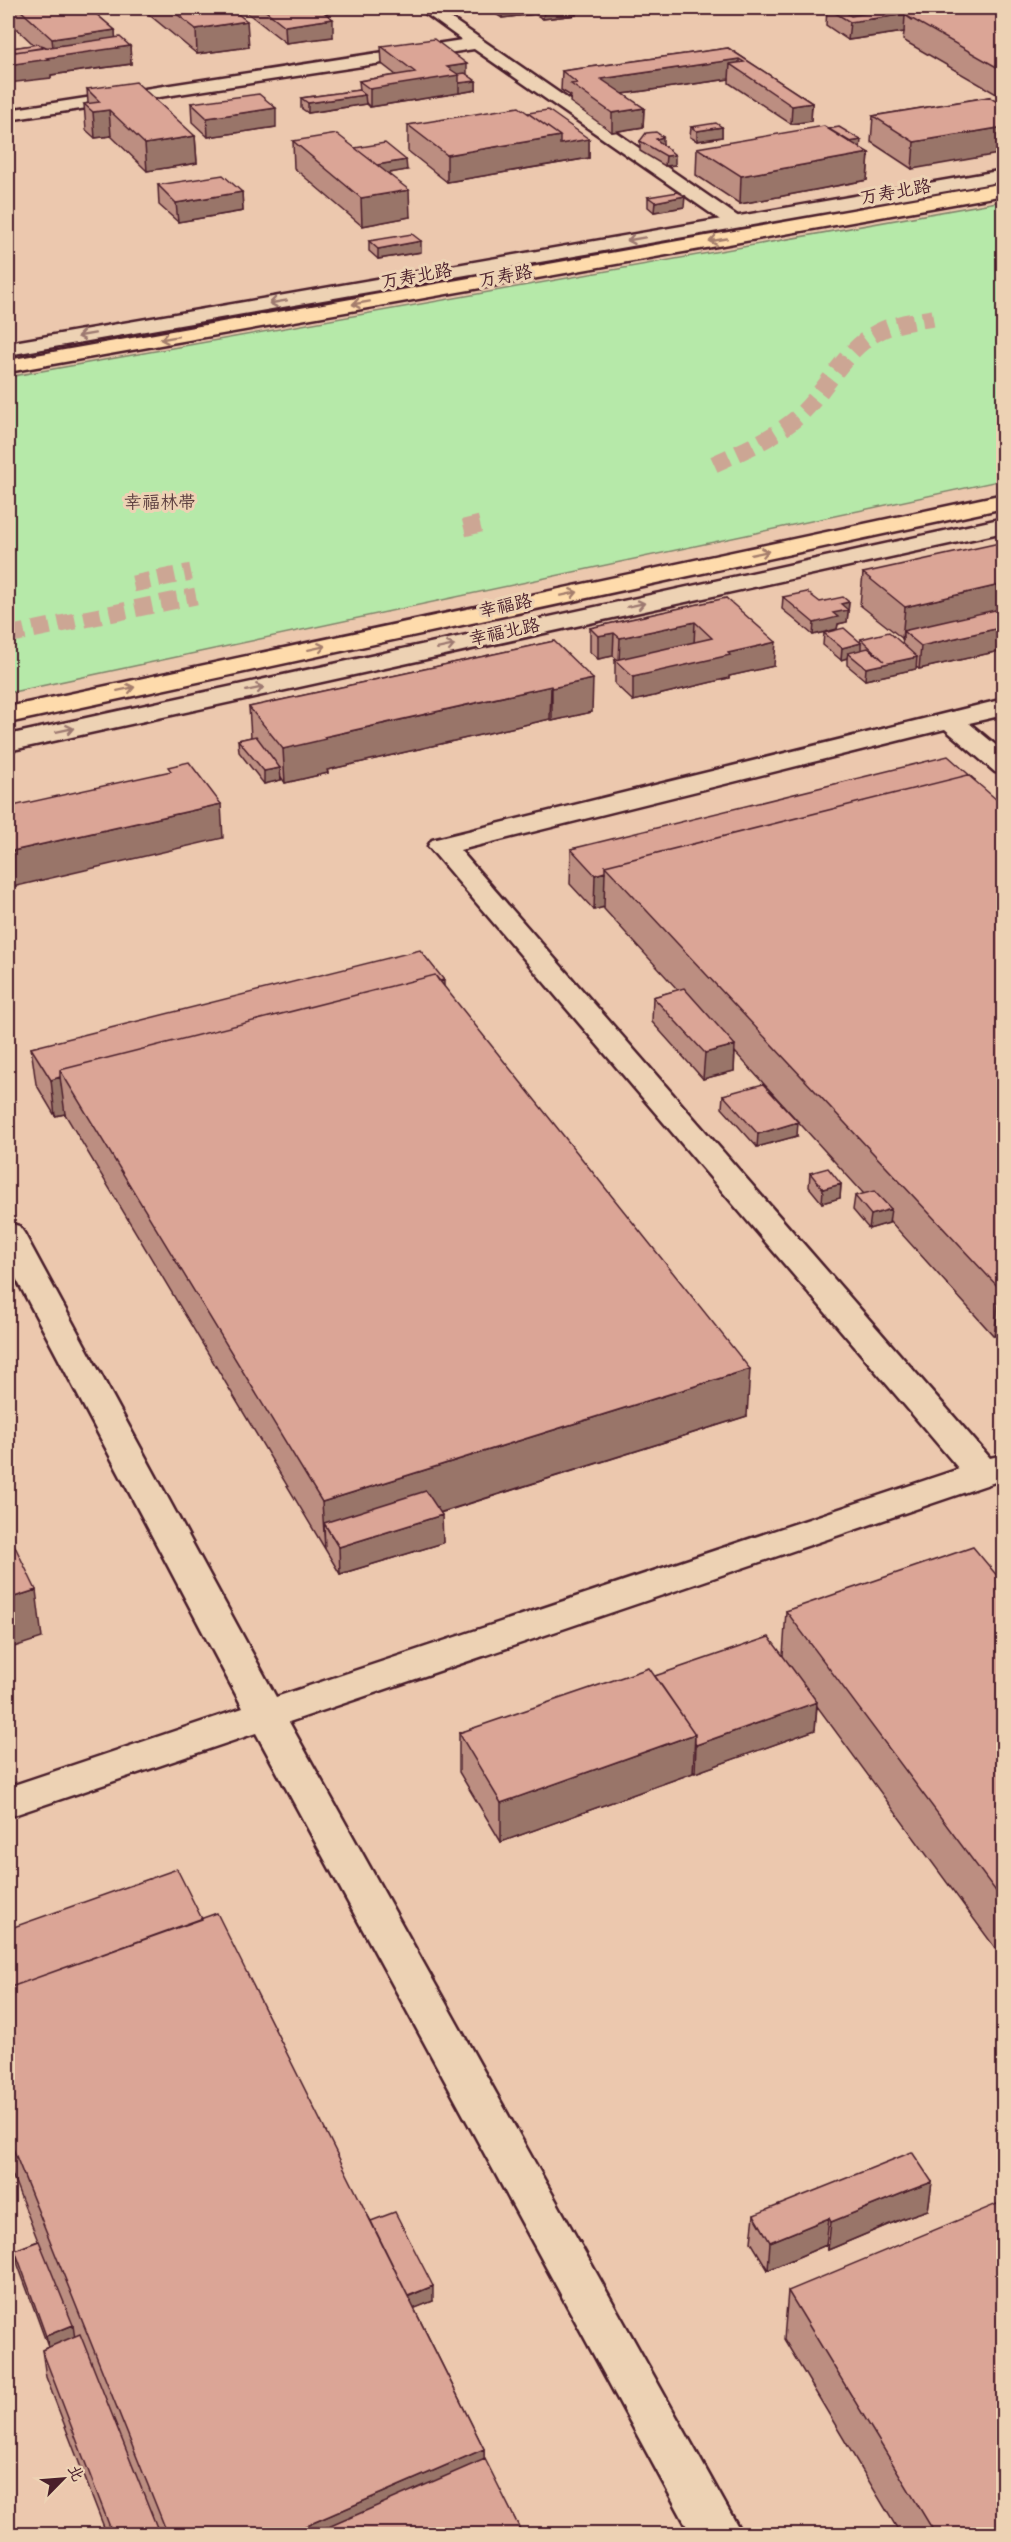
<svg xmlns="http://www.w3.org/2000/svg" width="1011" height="2542" font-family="Dekko,'LXGW WenKai TC',sans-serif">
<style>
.green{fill:#b6e9a9;stroke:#80846a;stroke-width:1.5}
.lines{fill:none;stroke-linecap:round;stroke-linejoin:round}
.pedestrian-tunnel{stroke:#cca694;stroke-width:17;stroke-dasharray:17 9;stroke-linecap:butt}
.minor-casing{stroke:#4a1f2b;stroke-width:5}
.secondary-casing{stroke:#4a1f2b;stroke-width:5}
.primary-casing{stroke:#4a1f2b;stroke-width:5}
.minor{fill:#edd2b4;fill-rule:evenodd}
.secondary{fill:#edd2b4;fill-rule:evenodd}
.primary{fill:#fedbac;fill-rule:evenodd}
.wall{fill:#bc8e81;stroke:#4a1f2b;stroke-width:1.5}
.shaded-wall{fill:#997469;stroke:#4a1f2b;stroke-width:1.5}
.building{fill:#dba596;stroke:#4a1f2b;stroke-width:1.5;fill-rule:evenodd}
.oneway{stroke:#9c7870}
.oneway2{stroke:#a47d6c}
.labels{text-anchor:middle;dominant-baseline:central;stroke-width:6;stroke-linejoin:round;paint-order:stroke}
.far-street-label{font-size:18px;fill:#4a1f2b;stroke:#edd2b4}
.far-park-label{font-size:18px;fill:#5a3d3e;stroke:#edd2b4}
</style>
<rect width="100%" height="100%" fill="#ecc8ae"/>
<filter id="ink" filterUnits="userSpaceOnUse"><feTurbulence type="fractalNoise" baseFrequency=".0167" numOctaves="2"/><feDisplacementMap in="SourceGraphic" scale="12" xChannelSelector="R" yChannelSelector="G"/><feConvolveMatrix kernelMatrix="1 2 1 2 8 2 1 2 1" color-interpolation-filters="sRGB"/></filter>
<g filter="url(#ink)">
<path class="green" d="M1003,201V480L8,693V377Z"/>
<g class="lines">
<path class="pedestrian-tunnel" d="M714,464C744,450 777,437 801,414C828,388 845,348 880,331C896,323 915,321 933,318
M464,528L480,524
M133,584L191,572
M8,635L196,596"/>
<defs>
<path id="minor" d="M418,8H436L746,222L743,226H729L474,49L8,120V110L462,40Z
M1004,699V715L969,723L1004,752V774L995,772L945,729L460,850L990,1458L1004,1455V1479L289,1722L742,2534H691L256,1733L8,1817V1787L243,1708L8,1263V1223L19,1226L24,1233L276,1697L959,1469L428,846L432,840Z"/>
<path id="secondary" d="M1004,170V181L8,355V343Z
M1004,518V532L8,751V735Z"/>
<path id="primary" d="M1004,183V195L8,372V360Z
M1004,494V508L8,723V707Z"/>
</defs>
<use href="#minor" class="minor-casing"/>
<use href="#secondary" class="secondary-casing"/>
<use href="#primary" class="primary-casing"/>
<use href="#minor" class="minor"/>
<use href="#secondary" class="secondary"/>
<use href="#primary" class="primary"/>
</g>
<path class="wall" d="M8,8H89L115,30V37L130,46L131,64L51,75V78L13,52L12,48L34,45L13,25L8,26Z
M141,8H230L249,47L197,54Z
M241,8H318L333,37L286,43Z
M486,8H576V15L543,19L535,14L502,18Z
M827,8H902L913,13V14L936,11L934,9V8H1004V94L998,95L903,40L904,32L848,40L826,25Z
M381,46L467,75L476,81V90L370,107L366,103V104L308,113L301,108V98L360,90L359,81L396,75L382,64Z
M728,48L812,103L811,121L791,124L729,83V79L623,94L644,108L643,127L612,132L570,102L571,96L561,90L562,71Z
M87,89L195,136L197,163L147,171L111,136L95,138L86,130L84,104L88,103Z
M989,97L912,169L871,142L873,116Z
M191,103L276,127L208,137L192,122Z
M528,113L589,139V158L447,182L408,151V125Z
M691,127H722V137L697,141L690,137Z
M293,141L355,148L407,170L387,173L410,217L362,226L294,168Z
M640,141L663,145L675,165L665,166L640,151Z
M697,148H860L869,153L867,180L740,204L696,175Z
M158,185L242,192L243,211L178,222L159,205Z
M648,197L684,207L654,212L648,207Z
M369,241L421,252L378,259L369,251Z
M863,573L1002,616L1004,617V650L919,669L916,667V669L865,680L847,665V658L841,660L823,645L824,633L860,642L861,639L902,644L903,639L860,605Z
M783,597L820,602H849L847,622L838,624L837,629L813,635L782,609Z
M726,598L774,666L729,676V678L633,701L615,684V660H618L613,656L598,659L590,652V628Z
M554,641L592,712L552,721L550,719L327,770L328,773L285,783L281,777V780L264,784L239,752L238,740L251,737L249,707Z
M975,780L1004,1332L994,1336L890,1221L889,1223L869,1229L853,1210L855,1196L864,1194L735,1052L734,1071L703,1079L652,1022L653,997L678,990L604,909V907L594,910L570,884L571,849Z
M444,987L747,1416L440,1513L443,1543L340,1574L65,1114L55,1116L36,1084L31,1048Z
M723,1095L797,1136L757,1147L722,1108Z
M810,1173L841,1184L840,1198L822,1203L809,1187Z
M1004,1584V1960L817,1706L815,1730L695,1773L693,1771V1773L501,1842L459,1772V1733L655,1676L783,1655L786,1611Z
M202,1919L371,2221L433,2301L414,2308L484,2449V2459L523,2535H107L46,2377L42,2350L48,2347L18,2265L15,2250L38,2241L8,2164V1929Z
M932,2182L928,2210L904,2218L828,2250L826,2245L768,2270L751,2242L754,2215Z
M788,2291L1004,2535H901L784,2339Z"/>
<path class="shaded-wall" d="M502,8H535V14L502,18Z
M539,8H576V15L543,19L544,10Z
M873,8L872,19L913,13L912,20L905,15L904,32L848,40L850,22L845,12Z
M12,16L13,26H8V17Z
M333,19V37L286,43L285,26Z
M247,21L249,47L197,54L196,29Z
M115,30L116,48L130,46L131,64L51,75V78L8,83V65L54,57L52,39Z
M739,59V70L730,64L729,79L601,97V79Z
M467,64V82L459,83V93L370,107V89L447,67Z
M1000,69H1004V94L998,95Z
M476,81V90L459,93V83Z
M365,95L366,104L308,113V103Z
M812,103L811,121L791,124L792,106Z
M276,108V127L208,137L207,118Z
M644,108L643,127L612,132V113Z
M109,110L111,136L95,138L93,112Z
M722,127V137L697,141V131Z
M1004,127V153L912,169L914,142Z
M195,136L197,163L147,171L145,144Z
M560,136L589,139V158L447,182V155Z
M663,137V147L656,139Z
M861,140L860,149L829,145Z
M869,153L867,180L740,204L741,176Z
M675,155V165L665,166L666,156Z
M406,160L407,170L372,176L371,166Z
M409,190L410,217L362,226L361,198Z
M242,192L243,211L178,222L176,203Z
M685,196L684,207L654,212L655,202Z
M421,241V252L378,259V249Z
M1004,584V616L910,637L903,631V639H902L905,607Z
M849,602L847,622L838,624L837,629L813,635L814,623L833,613L841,604Z
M695,622L694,645L619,662L620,638Z
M1004,627V650L919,669L921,646Z
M614,633L613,656L598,659V636Z
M776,642L774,666L729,676V678L633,701V677L728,653Z
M861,643V655L848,653L847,658L841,660L842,648Z
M917,657L916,669L865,680L866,668Z
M593,679L592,712L552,721V688Z
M551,686L550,719L327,770L328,773L285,783L283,749L324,737Z
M280,768L281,780L264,784V771Z
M221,804L223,838L8,888V852Z
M605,872L604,907L594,910L595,875Z
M444,980V1015L83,1109Z
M735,1045L734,1071L703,1079L705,1053Z
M60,1077L65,1114L55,1116L51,1080Z
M798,1122L797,1136L757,1147L758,1134Z
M841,1184L840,1198L822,1203L823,1189Z
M891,1209L889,1223L869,1229L871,1215Z
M1004,1288V1332L994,1336L1000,1289Z
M750,1369L747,1416L337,1545L324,1523L325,1549L322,1502Z
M442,1515L443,1543L340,1574L339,1547Z
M36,1590L42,1638L8,1649V1599Z
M817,1702L815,1730L695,1773L696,1745Z
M695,1734L693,1773L501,1842V1803Z
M932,2182L928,2210L904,2218L828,2250L831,2222L908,2191Z
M829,2218L826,2245L768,2270L770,2242Z
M433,2286V2301L398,2315V2301Z
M73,2325L75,2339L49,2350L46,2336Z
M484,2449L485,2495L395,2535H285Z"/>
<path class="building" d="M18,8H89L115,30L52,39Z
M169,8H230L247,21L196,29Z
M262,8H318L333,19L285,26Z
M539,8H562L544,10Z
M827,8H902L913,13L850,22ZM873,8L879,11L851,16L845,12Z
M957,8H1004V69H1000L905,15Z
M120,37L130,46L47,58L49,59L8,65V53Z
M434,39L467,64L447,67L459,75L370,89L359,81L415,72L381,46Z
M38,44L44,46L46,47L16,52L12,48Z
M728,48L812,103L792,106L730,64L744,62L739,59L601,79L644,108L612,113L571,84L577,83L562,71Z
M465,73L476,81L459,83V75L458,74Z
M136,82L195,136L145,144L109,110L93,112L84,104L100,102L87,89Z
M359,90L365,95L308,103L301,98Z
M259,94L276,108L207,118L191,103Z
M989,97L1004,106V127L914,142L873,116Z
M519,107L560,136L447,155L408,125Z
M548,110L589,139L560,144V136L528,113Z
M716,123L722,127L697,131L691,127Z
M824,126L869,153L741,176L697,148Z
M839,127L861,140L849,142L828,129Z
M656,132L663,137L656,139L675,155L666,156L640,141L646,133Z
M337,134L409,190L361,198L293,141Z
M385,143L406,160L377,165L355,148Z
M223,175L242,192L176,203L158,185Z
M678,192L685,196L655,202L648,197Z
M412,234L421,241L378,249L369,241Z
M1004,542V584L905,607L863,573Z
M807,592L820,602L843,597L849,602L841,604L848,610L833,613L838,617L814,623L783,597Z
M726,598L776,642L728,653L730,655L633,677L615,660L712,638L695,622L620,638L614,633L598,636L590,628Z
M995,610L1004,617V627L921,646L903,631Z
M844,628L861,643L842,648L824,633Z
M889,632L917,657L866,668L848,653L868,648L884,661L861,639Z
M554,641L593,679L552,688L551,686L324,737L326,739L283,749L249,707Z
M256,736L280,768L264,771L238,740Z
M948,756L975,780L968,775L605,866V872L595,875L571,849Z
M189,762L221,804L8,852V807L171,771L168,767Z
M968,775L1004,806V1288L1000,1289L605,866Z
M420,950L444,980L439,981L435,975L60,1070V1077L51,1080L31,1048Z
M435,975L750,1369L322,1502L60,1070Z
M684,988L735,1045L705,1053L653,997Z
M763,1084L798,1122L758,1134L723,1095Z
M828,1168L841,1184L823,1189L810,1173Z
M874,1191L891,1209L871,1215L855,1196Z
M426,1491L442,1515L339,1547L324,1523Z
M8,1532L36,1590L8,1599Z
M973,1547L1004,1584V1902L786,1611Z
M769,1637L817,1702L696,1745L695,1743V1734L655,1676Z
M649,1668L695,1734L501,1803L459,1733Z
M177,1869L202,1919L8,1988V1929Z
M217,1913L484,2449L285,2535H168L8,2136V1988Z
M912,2152L932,2182L908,2191L831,2222L829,2218L770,2242L754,2215Z
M1004,2201V2535H936L788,2291Z
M395,2212L433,2286L408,2296L371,2221Z
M39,2241L73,2325L46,2336L15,2250Z
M80,2334L160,2535H113L42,2350Z
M485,2459L523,2535H310Z"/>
<defs><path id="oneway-shaft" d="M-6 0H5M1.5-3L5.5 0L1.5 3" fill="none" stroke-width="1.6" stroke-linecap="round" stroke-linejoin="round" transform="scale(1.5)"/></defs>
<g class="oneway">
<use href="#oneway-shaft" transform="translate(636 239) rotate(170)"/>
<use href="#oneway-shaft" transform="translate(278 302) rotate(170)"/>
<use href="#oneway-shaft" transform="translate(86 335) rotate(170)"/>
<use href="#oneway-shaft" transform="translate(636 605) rotate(-12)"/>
<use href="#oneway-shaft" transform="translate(446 647) rotate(-12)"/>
<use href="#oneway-shaft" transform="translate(255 689) rotate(-12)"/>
<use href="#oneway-shaft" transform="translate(65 730) rotate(-12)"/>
</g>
<g class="oneway2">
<use href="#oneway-shaft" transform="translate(718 240) rotate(170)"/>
<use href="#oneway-shaft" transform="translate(361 303) rotate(170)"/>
<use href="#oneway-shaft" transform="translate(169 338) rotate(170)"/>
<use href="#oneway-shaft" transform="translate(760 553) rotate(-12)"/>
<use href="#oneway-shaft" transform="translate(569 594) rotate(-12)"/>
<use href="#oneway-shaft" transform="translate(317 648) rotate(-12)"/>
<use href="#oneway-shaft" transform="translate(126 689) rotate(-12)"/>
</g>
</g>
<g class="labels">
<g class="far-street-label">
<text transform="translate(896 194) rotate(-10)">万寿北路</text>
<text transform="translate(417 278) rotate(-10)">万寿北路</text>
<text transform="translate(506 278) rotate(-10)">万寿路</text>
<text transform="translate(506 608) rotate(-12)">幸福路</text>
<text transform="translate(505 634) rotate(-12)">幸福北路</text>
</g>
<g class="far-park-label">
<text x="160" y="504">幸福林带</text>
</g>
</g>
<rect width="1011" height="2542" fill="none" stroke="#edd2b4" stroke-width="30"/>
<rect x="15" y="15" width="981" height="2512" fill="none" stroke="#4a1f2b" stroke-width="2" filter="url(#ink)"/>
<g transform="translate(63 2479) rotate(65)" stroke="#edd2b4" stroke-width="4.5" paint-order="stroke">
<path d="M0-4.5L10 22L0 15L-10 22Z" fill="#4a1f2b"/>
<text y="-9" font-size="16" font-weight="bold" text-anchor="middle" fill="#4a1f2b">北</text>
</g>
</svg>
